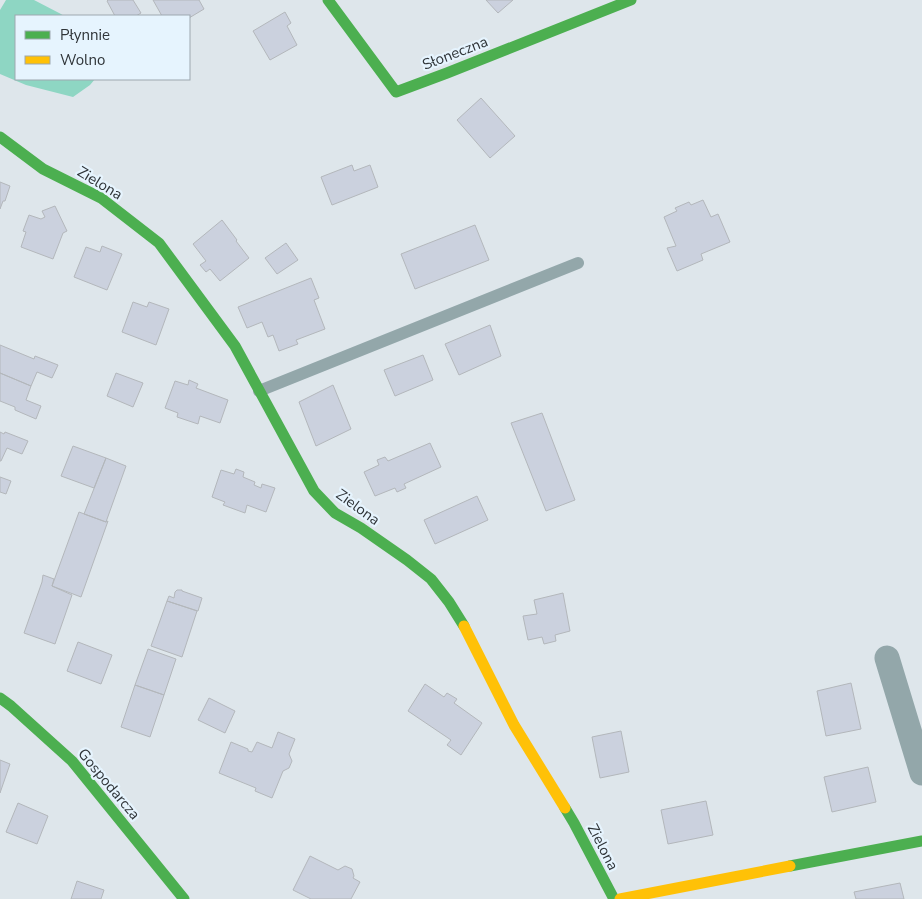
<svg xmlns="http://www.w3.org/2000/svg" width="922" height="899" font-family="'Nunito Sans',sans-serif">
<style>
.water{fill:#8ed6c3}
.building{fill:#cbd1de;stroke:#b3b7bb}
.lines{fill:none;stroke-linecap:round;stroke-linejoin:round}
.lane{stroke:#93a7aa;stroke-width:12}
.street{stroke:#93a7aa;stroke-width:25}
.fast{stroke:#4caf50;stroke-width:11}
.slow{stroke:#ffc107;stroke-width:11}
.labels{text-anchor:middle;dominant-baseline:central;stroke-width:4.5;stroke-linejoin:round;paint-order:stroke}
.street-label{font-size:15px;fill:#2f3438;stroke:#e6f4fe}
</style>
<rect width="100%" height="100%" fill="#dee6eb"/>
<path class="water" d="M6,0H34L61,14L64,16H16V79H95L90,85L73,97L26,85L0,74V10Z"/>
<path class="building" d="M108,0H133L141,13L136,16H115L107,1Z
M153,0H199L204,9L189,18V16H162Z
M486,0H513L498,13Z
M285,12L291,23L287,26L297,45L270,60L253,31Z
M481,98L515,136L490,158L457,120Z
M352,165L354,171L370,165L378,187L332,205L321,177Z
M0,182L10,186L5,201H3L0,209Z
M703,200L711,217L718,214L730,242L701,254L703,260L677,271L667,248L676,246L664,217L677,211L675,208L689,202L691,205Z
M55,206L67,231L63,233L53,259L21,247L26,232L23,231L29,215L41,219L45,217L42,211Z
M222,220L237,240L236,241L249,258L220,281L210,269L206,272L200,265L206,261L193,244Z
M475,225L489,260L415,289L401,254Z
M286,243L298,260L277,274L265,258Z
M102,246L122,254L107,290L74,277L86,247L100,252Z
M311,278L319,298L314,300L325,329L296,340L298,344L279,351L273,335L268,337L262,322L247,328L238,307Z
M133,302L147,307L149,302L169,309L156,345L122,332Z
M490,325L501,356L459,375L445,344Z
M0,345L34,359L35,356L58,365L52,378L37,372L31,386L0,373Z
M423,355L433,380L395,396L384,370Z
M0,373L31,386L26,400L41,406L36,419L15,410V407L0,401Z
M116,373L143,383L133,407L107,396Z
M189,380L198,384L196,388L228,400L220,423L200,416L198,424L177,417L178,413L165,408L175,381L188,385Z
M333,385L351,429L316,446L299,402Z
M542,413L575,500L546,511L511,423Z
M0,432L4,434L5,432L28,441L22,454L7,448L1,461H0Z
M430,443L441,467L404,484L406,488L397,492L395,488L375,496L364,472L379,465L377,460L385,457L388,461Z
M73,446L106,458L94,488L61,476Z
M106,458L126,466L106,522L84,514Z
M236,469L244,472L243,477L255,482L254,485L261,488L262,484L275,488L266,512L247,505L245,513L223,505L225,502L212,497L221,470L234,474Z
M0,477L11,481L6,494L0,492Z
M477,496L488,520L435,544L424,520Z
M79,512L106,522L108,521L81,597L52,586Z
M43,575L54,579L52,586L72,595L55,644L24,633L42,582Z
M177,590H182V591L202,598L198,611L167,601L169,596L174,598L175,592Z
M563,593L570,631L555,635L556,641L544,644L542,637L528,640L523,616L537,614L534,600Z
M167,601L197,611L182,657L151,646Z
M78,642L112,655L101,684L67,671Z
M148,649L176,659L164,695L135,685Z
M851,683L861,729L826,736L817,691Z
M425,684L444,697L447,693L457,699L454,703L482,723L461,755L447,745L451,740L408,711Z
M135,685L164,695L150,737L121,727Z
M209,698L235,711L225,733L198,720Z
M621,731L629,772L600,778L592,737Z
M278,732L295,739L289,754L292,761L289,768L283,771L272,798L255,791L256,788L219,773L231,742L248,749V751L252,752L257,742L272,748Z
M0,760L10,764L0,793Z
M868,767L876,802L832,812L824,777Z
M706,801L713,835L668,844L661,810Z
M18,803L48,816L37,844L6,832Z
M310,856L338,870L345,866L352,869L354,876L353,878L360,882L351,899H311L293,890Z
M77,881L104,890L101,899H71Z
M900,883L904,899H856L854,892Z"/>
<g class="lines">
<path class="lane" d="M259,391L578,263"/>
<path class="street" d="M887,658L922,773"/>
<path class="fast" d="M328,0L396,92L447,73L631,0
M0,137L43,169L101,198L159,243L235,346L314,491L335,513L361,528L407,560L431,579L449,602L464,626
M0,698L11,706L72,761L184,899
M565,808L574,823L614,899
M790,866L922,841"/>
<path class="slow" d="M464,626L514,725L565,808
M620,899L790,866"/>
</g>
<g class="labels">
<g class="street-label">
<text transform="translate(455 53) rotate(-21)">Słoneczna</text>
<text transform="translate(100 183) rotate(31)">Zielona</text>
<text transform="translate(358 507) rotate(36)">Zielona</text>
<text transform="translate(109 784) rotate(50)">Gospodarcza</text>
<text transform="translate(603 847) rotate(63)">Zielona</text>
</g>
</g>
<rect x="15" y="15" width="175" height="65" fill="#e6f4fe" stroke="#9da7af"/>
<rect x="25" y="31" width="25" height="8" fill="#4caf50" stroke="#9da7af"/>
<text x="60" y="40" font-size="15" fill="#2f3438">Płynnie</text>
<rect x="25" y="56" width="25" height="8" fill="#ffc107" stroke="#9da7af"/>
<text x="60" y="65" font-size="15" fill="#2f3438">Wolno</text>
</svg>
